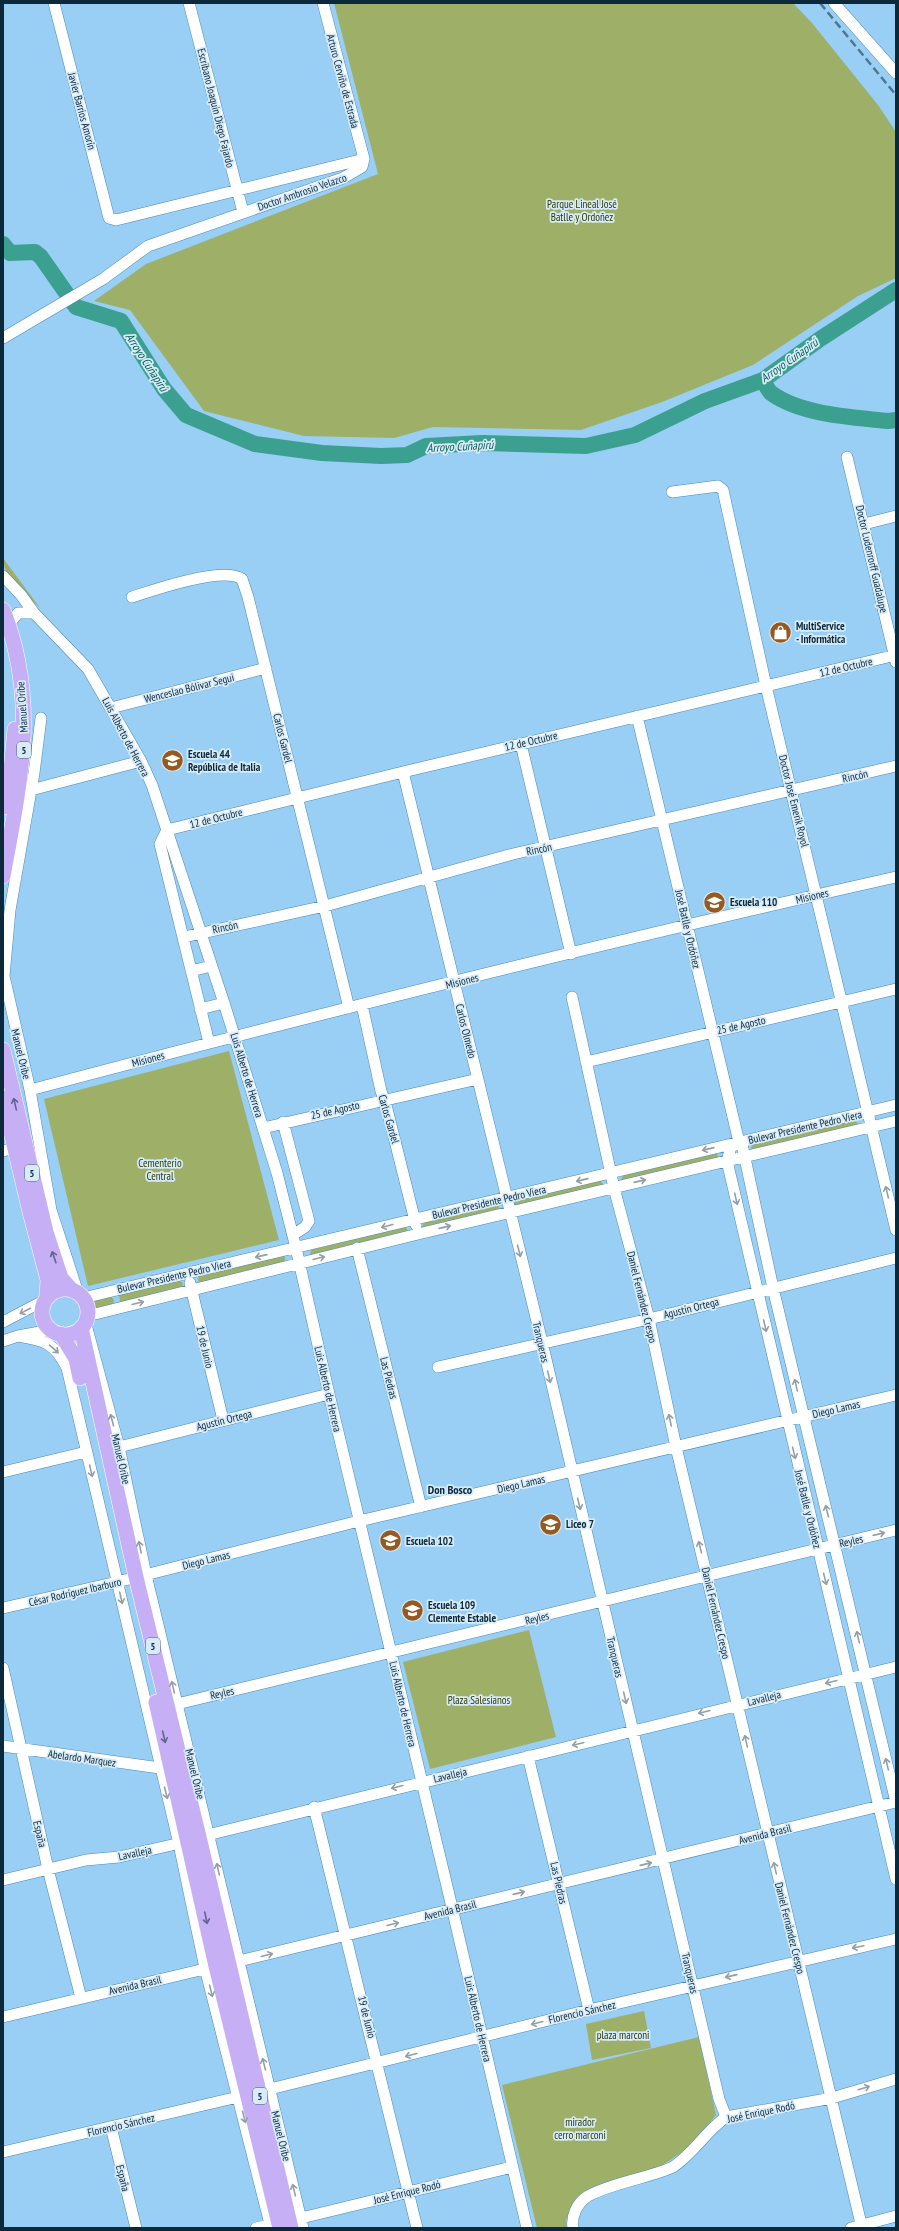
<svg xmlns="http://www.w3.org/2000/svg" width="899" height="2231" font-family="'PT Sans Narrow',sans-serif">
<style>
.green{fill:#9eb068}
.lines{fill:none;stroke-linecap:round;stroke-linejoin:round}
.river{stroke:#3ba090;stroke-width:16}
.minor-casing{stroke:#478bb8;stroke-width:12}
.highway-casing{stroke:#fff;stroke-width:16}
.minor{stroke:#fff;stroke-width:11}
.highway{stroke:#c7aff5;stroke-width:15}
.rail{stroke:#4d7691;stroke-width:2.5;stroke-dasharray:8 4;stroke-linecap:butt}
.oneway{stroke:#60658f}
.oneway2{stroke:#929fa7}
.labels{text-anchor:middle;dominant-baseline:central;stroke-width:3.5;stroke-linejoin:round;paint-order:stroke}
.shield{fill:#d7ebf9;stroke:#496374;stroke-width:1}
.shield-label{font-size:10px;font-weight:bold;fill:#0c293b}
.street-label{font-size:11px;fill:#0c293b;stroke:#d7ebf9}
.park-label{font-size:11px;fill:#2d3700;stroke:#d7ebf9}
.poi-label{font-size:11px;font-weight:bold;fill:#0c293b;stroke:#d7ebf9;text-anchor:start}
.water-label{font-size:12px;font-style:italic;fill:#075e52;stroke:#d7ebf9}
.neighbourhood-label{font-size:12px;font-weight:bold;fill:#0c293b;stroke:#d7ebf9}
</style>
<rect width="100%" height="100%" fill="#99cef5"/>
<path class="green" d="M334,3H793L812,23L878,105L896,132V278L858,296L753,365L662,402L581,430L433,427L394,438L304,436L204,411L130,310L94,301L146,264L378,174Z
M3,558L40,608C27,595 3,578 3,558Z
M229,1051L279,1240L88,1286L44,1099Z
M855,1120L859,1125L752,1150L751,1148L753,1144Z
M716,1152L719,1158L622,1181L621,1179L624,1174Z
M600,1180L604,1185L516,1207L514,1205L515,1201Z
M497,1204L501,1210L425,1229L422,1227L424,1222Z
M405,1226L408,1231L310,1255L311,1250Z
M283,1256L285,1257V1263L200,1283L198,1280L199,1275Z
M179,1280L183,1283L182,1287L120,1302L119,1294Z
M111,1296L114,1300L113,1304L95,1309L93,1300Z
M529,1630L556,1737L430,1769L403,1662Z
M644,2011L651,2048L592,2060L586,2024Z
M699,2037L716,2115C696,2139 684,2154 655,2169C627,2183 584,2178 570,2210C567,2216 565,2222 567,2228H537L502,2085Z"/>
<g class="lines">
<path class="river" d="M3,244L10,253L35,252L41,257L76,307L121,321L164,389L186,415L255,444L322,453L381,456L407,455L426,446L482,443L586,446L635,435L705,401L763,380L820,339L896,290
M763,380C765,384 768,390 771,393C801,415 852,417 888,421L896,420"/>
<defs>
<path id="minor" d="M54,3L109,218L116,220L364,159
M189,3L243,212
M834,3L896,73
M3,338L103,279L148,246L343,178L362,167L364,159L323,3
M847,457L896,662
M672,492L718,486L723,490L766,686L896,1230
M864,524L896,516
M3,576L21,595L34,613L88,669L141,761L152,785L224,1003L277,1173L296,1248L329,1394L450,1899L527,2228
M132,597C153,590 223,566 242,579L248,597L349,1008
M9,624L18,613H34
M111,708L266,668
M637,716L739,1142L743,1149L773,1288L896,1802
M41,718L34,773L10,910L4,976L30,1090L51,1210L78,1293
M521,744L571,954
M403,772L542,1342L719,2099L726,2117
M31,790L141,761
M184,937L325,906L513,854L896,766
M191,971L211,966
M572,997L614,1188L649,1319L676,1447L862,2228
M362,1005L381,1091L386,1105L416,1225
M200,1009L224,1003
M209,1043L160,844L167,830L403,772L896,655
M586,1062L896,989
M30,1090C317,1014 606,942 896,877
M283,1122L309,1221L305,1227L293,1235
M263,1128L478,1079
M739,1142L731,1147L727,1161L896,1879
M3,1151L22,1146
M357,1248L421,1507
M190,1283L223,1420
M83,1298L896,1105
M87,1316L418,1234L896,1121
M85,1321L119,1447L146,1575L303,2228
M3,1322L45,1300
M18,1336C44,1340 55,1343 67,1368L179,1844L205,1968L271,2228
M3,1341L18,1336L51,1330
M438,1367L649,1319L896,1258
M119,1447L329,1394
M3,1472L86,1452
M3,1608L117,1582L359,1521L896,1395
M3,1668L48,1869L81,1998
M177,1704L896,1530
M3,1746L160,1768
M528,1756L589,2010
M314,1807L417,2228
M203,1836L896,1667
M3,1880L86,1860L119,1857L185,1842
M231,1963L896,1802
M3,2017L213,1967
M270,2089L589,2010L896,1939
M111,2127L136,2228
M3,2152L238,2097
M301,2218L512,2167
M256,2228L270,2225
M573,2228C571,2216 577,2203 588,2196C614,2182 646,2179 673,2167C694,2153 706,2131 726,2117L832,2098L896,2079
M851,2228L896,2216"/>
<path id="highway" d="M3,610C39,701 20,784 3,876
M5,807L11,770L15,729
M3,1050L46,1232L61,1278L72,1290
M3,1098L30,1212L48,1280L47,1297
M42 1312a23 23 0 1 1 46 0a23 23 0 1 1-46 0Z
M81,1328L136,1577L199,1837L291,2228
M61,1334L76,1359L80,1378
M156,1702L216,1966L280,2228"/>
</defs>
<use href="#minor" class="minor-casing"/>
<use href="#highway" class="highway-casing"/>
<use href="#minor" class="minor"/>
<use href="#highway" class="highway"/>
<path class="rail" d="M820,3L896,95"/>
</g>
<defs><path id="oneway-shaft" d="M-6 0H5M1.5-3L5.5 0L1.5 3" fill="none" stroke-width="1.6" stroke-linecap="round" stroke-linejoin="round"/></defs>
<g class="oneway">
<use href="#oneway-shaft" transform="translate(15 1104) rotate(-103)"/>
<use href="#oneway-shaft" transform="translate(54 1257) rotate(-109)"/>
<use href="#oneway-shaft" transform="translate(164 1737) rotate(77)"/>
<use href="#oneway-shaft" transform="translate(206 1918) rotate(78)"/>
</g>
<g class="oneway2">
<use href="#oneway-shaft" transform="translate(708 1149) rotate(167)"/>
<use href="#oneway-shaft" transform="translate(582 1180) rotate(167)"/>
<use href="#oneway-shaft" transform="translate(640 1181) rotate(-13)"/>
<use href="#oneway-shaft" transform="translate(887 1192) rotate(-103)"/>
<use href="#oneway-shaft" transform="translate(736 1199) rotate(77)"/>
<use href="#oneway-shaft" transform="translate(387 1226) rotate(166)"/>
<use href="#oneway-shaft" transform="translate(445 1227) rotate(-13)"/>
<use href="#oneway-shaft" transform="translate(519 1251) rotate(76)"/>
<use href="#oneway-shaft" transform="translate(261 1256) rotate(167)"/>
<use href="#oneway-shaft" transform="translate(319 1258) rotate(-14)"/>
<use href="#oneway-shaft" transform="translate(138 1303) rotate(-14)"/>
<use href="#oneway-shaft" transform="translate(25 1311) rotate(152)"/>
<use href="#oneway-shaft" transform="translate(765 1326) rotate(77)"/>
<use href="#oneway-shaft" transform="translate(54 1349) rotate(41)"/>
<use href="#oneway-shaft" transform="translate(549 1377) rotate(77)"/>
<use href="#oneway-shaft" transform="translate(796 1385) rotate(-103)"/>
<use href="#oneway-shaft" transform="translate(112 1420) rotate(-105)"/>
<use href="#oneway-shaft" transform="translate(670 1420) rotate(-102)"/>
<use href="#oneway-shaft" transform="translate(794 1453) rotate(76)"/>
<use href="#oneway-shaft" transform="translate(91 1471) rotate(77)"/>
<use href="#oneway-shaft" transform="translate(579 1504) rotate(76)"/>
<use href="#oneway-shaft" transform="translate(827 1511) rotate(-104)"/>
<use href="#oneway-shaft" transform="translate(879 1534) rotate(-13)"/>
<use href="#oneway-shaft" transform="translate(140 1547) rotate(-102)"/>
<use href="#oneway-shaft" transform="translate(700 1547) rotate(-104)"/>
<use href="#oneway-shaft" transform="translate(825 1579) rotate(76)"/>
<use href="#oneway-shaft" transform="translate(121 1598) rotate(77)"/>
<use href="#oneway-shaft" transform="translate(858 1637) rotate(-103)"/>
<use href="#oneway-shaft" transform="translate(831 1682) rotate(166)"/>
<use href="#oneway-shaft" transform="translate(173 1687) rotate(-103)"/>
<use href="#oneway-shaft" transform="translate(625 1698) rotate(77)"/>
<use href="#oneway-shaft" transform="translate(704 1712) rotate(166)"/>
<use href="#oneway-shaft" transform="translate(746 1741) rotate(-103)"/>
<use href="#oneway-shaft" transform="translate(578 1744) rotate(166)"/>
<use href="#oneway-shaft" transform="translate(887 1764) rotate(-103)"/>
<use href="#oneway-shaft" transform="translate(397 1787) rotate(166)"/>
<use href="#oneway-shaft" transform="translate(166 1793) rotate(76)"/>
<use href="#oneway-shaft" transform="translate(646 1864) rotate(-13)"/>
<use href="#oneway-shaft" transform="translate(775 1868) rotate(-103)"/>
<use href="#oneway-shaft" transform="translate(218 1869) rotate(-103)"/>
<use href="#oneway-shaft" transform="translate(519 1893) rotate(-13)"/>
<use href="#oneway-shaft" transform="translate(393 1924) rotate(-14)"/>
<use href="#oneway-shaft" transform="translate(858 1947) rotate(168)"/>
<use href="#oneway-shaft" transform="translate(267 1955) rotate(-14)"/>
<use href="#oneway-shaft" transform="translate(731 1976) rotate(167)"/>
<use href="#oneway-shaft" transform="translate(211 1991) rotate(76)"/>
<use href="#oneway-shaft" transform="translate(537 2023) rotate(166)"/>
<use href="#oneway-shaft" transform="translate(411 2055) rotate(165)"/>
<use href="#oneway-shaft" transform="translate(264 2064) rotate(-104)"/>
<use href="#oneway-shaft" transform="translate(864 2088) rotate(-17)"/>
<use href="#oneway-shaft" transform="translate(244 2117) rotate(76)"/>
<use href="#oneway-shaft" transform="translate(294 2190) rotate(-104)"/>
</g>
<defs>
<symbol id="shop-disc" viewBox="-11 -11 22 22"><circle r="9.5" fill="#97591e" stroke="#d7ebf9"/><path d="M-5-2.5h2.3a2.7 3.5 0 0 1 5.4 0H5L5.5 6h-11ZM-1.5-2.5h3a1.5 2.3 0 0 0-3 0Z" fill="#fff"/></symbol>
<symbol id="school-disc" viewBox="-11 -11 22 22"><circle r="9.5" fill="#97591e" stroke="#d7ebf9"/><path d="M0-5L7-2L0 1L-7-2ZM-4 1L0 2.5L4 1V4Q0 6-4 4Z" fill="#fff"/></symbol>
</defs>
<g fill-rule="evenodd">
<use href="#shop-disc" x="768" y="620" width="25" height="25"/>
<use href="#school-disc" x="160" y="748" width="25" height="25"/>
<use href="#school-disc" x="702" y="890" width="25" height="25"/>
<use href="#school-disc" x="538" y="1512" width="25" height="25"/>
<use href="#school-disc" x="378" y="1528" width="25" height="25"/>
<use href="#school-disc" x="400" y="1598" width="25" height="25"/>
</g>
<g class="labels">
<g class="shield">
<rect x="17" y="742" width="14" height="16" rx="3"/>
<rect x="25" y="1165" width="14" height="16" rx="3"/>
<rect x="146" y="1638" width="14" height="16" rx="3"/>
<rect x="253" y="2088" width="14" height="16" rx="3"/>
</g>
<g class="shield-label">
<text x="24" y="750">5</text>
<text x="32" y="1173">5</text>
<text x="153" y="1646">5</text>
<text x="260" y="2096">5</text>
</g>
<g class="street-label">
<text transform="translate(343 81) rotate(75)">Arturo Cerviño de Estrada</text>
<text transform="translate(216 108) rotate(76)">Escribano Joaquin Diego Fajardo</text>
<text transform="translate(82 111) rotate(75)">Javier Barrios Amorín</text>
<text transform="translate(302 192) rotate(-19)">Doctor Ambrosio Velazco</text>
<text transform="translate(872 559) rotate(77)">Doctor Ludenrorff Guadalupe</text>
<text transform="translate(846 667) rotate(-13)">12 de Octubre</text>
<text transform="translate(189 688) rotate(-14)">Wenceslao Bólivar Segui</text>
<text transform="translate(22 707) rotate(-94)">Manuel Oribe</text>
<text transform="translate(126 737) rotate(62)">Luis Alberto de Herrera</text>
<text transform="translate(283 738) rotate(76)">Carlos Gardel</text>
<text transform="translate(531 741) rotate(-13)">12 de Octubre</text>
<text transform="translate(855 776) rotate(-13)">Rincón</text>
<text transform="translate(794 801) rotate(76)">Doctor José Emerik Royol</text>
<text transform="translate(216 818) rotate(-14)">12 de Octubre</text>
<text transform="translate(539 849) rotate(-12)">Rincón</text>
<text transform="translate(812 896) rotate(-13)">Misiones</text>
<text transform="translate(225 927) rotate(-12)">Rincón</text>
<text transform="translate(688 929) rotate(77)">José Batlle y Ordóñez</text>
<text transform="translate(462 981) rotate(-14)">Misiones</text>
<text transform="translate(741 1025) rotate(-13)">25 de Agosto</text>
<text transform="translate(466 1031) rotate(76)">Carlos Olmedo</text>
<text transform="translate(21 1054) rotate(76)">Manuel Oribe</text>
<text transform="translate(148 1059) rotate(-15)">Misiones</text>
<text transform="translate(247 1075) rotate(73)">Luis Alberto de Herrera</text>
<text transform="translate(335 1110) rotate(-13)">25 de Agosto</text>
<text transform="translate(389 1119) rotate(74)">Carlos Gardel</text>
<text transform="translate(805 1127) rotate(-13)">Bulevar Presidente Pedro Viera</text>
<text transform="translate(489 1202) rotate(-13)">Bulevar Presidente Pedro Viera</text>
<text transform="translate(174 1276) rotate(-13)">Bulevar Presidente Pedro Viera</text>
<text transform="translate(642 1297) rotate(76)">Daniel Fernández Crespo</text>
<text transform="translate(691 1308) rotate(-14)">Agustín Ortega</text>
<text transform="translate(541 1342) rotate(77)">Tranqueras</text>
<text transform="translate(205 1347) rotate(77)">19 de Junio</text>
<text transform="translate(389 1378) rotate(76)">Las Piedras</text>
<text transform="translate(328 1389) rotate(77)">Luis Alberto de Herrera</text>
<text transform="translate(836 1409) rotate(-13)">Diego Lamas</text>
<text transform="translate(224 1420) rotate(-14)">Agustín Ortega</text>
<text transform="translate(121 1459) rotate(77)">Manuel Oribe</text>
<text transform="translate(521 1484) rotate(-13)">Diego Lamas</text>
<text transform="translate(808 1509) rotate(76)">José Batlle y Ordóñez</text>
<text transform="translate(851 1541) rotate(-13)">Reyles</text>
<text transform="translate(206 1560) rotate(-14)">Diego Lamas</text>
<text transform="translate(75 1592) rotate(-13)">César Rodríguez Ibarburo</text>
<text transform="translate(716 1613) rotate(77)">Daniel Fernández Crespo</text>
<text transform="translate(537 1618) rotate(-14)">Reyles</text>
<text transform="translate(615 1657) rotate(77)">Tranqueras</text>
<text transform="translate(222 1693) rotate(-13)">Reyles</text>
<text transform="translate(764 1698) rotate(-14)">Lavalleja</text>
<text transform="translate(403 1704) rotate(77)">Luis Alberto de Herrera</text>
<text transform="translate(82 1758) rotate(8)">Abelardo Marquez</text>
<text transform="translate(195 1774) rotate(76)">Manuel Oribe</text>
<text transform="translate(450 1775) rotate(-13)">Lavalleja</text>
<text transform="translate(40 1834) rotate(77)">España</text>
<text transform="translate(765 1834) rotate(-14)">Avenida Brasil</text>
<text transform="translate(135 1853) rotate(-12)">Lavalleja</text>
<text transform="translate(559 1883) rotate(77)">Las Piedras</text>
<text transform="translate(450 1910) rotate(-14)">Avenida Brasil</text>
<text transform="translate(790 1928) rotate(76)">Daniel Fernández Crespo</text>
<text transform="translate(690 1973) rotate(77)">Tranqueras</text>
<text transform="translate(135 1985) rotate(-13)">Avenida Brasil</text>
<text transform="translate(582 2012) rotate(-13)">Florencio Sánchez</text>
<text transform="translate(367 2017) rotate(76)">19 de Junio</text>
<text transform="translate(478 2019) rotate(77)">Luis Alberto de Herrera</text>
<text transform="translate(761 2112) rotate(-12)">José Enrique Rodó</text>
<text transform="translate(121 2125) rotate(-13)">Florencio Sánchez</text>
<text transform="translate(281 2136) rotate(76)">Manuel Oribe</text>
<text transform="translate(123 2178) rotate(76)">España</text>
<text transform="translate(407 2192) rotate(-14)">José Enrique Rodó</text>
</g>
<g class="park-label">
<text x="582" y="204">Parque Lineal José<tspan x="582" dy="13">Batlle y Ordoñez</tspan></text>
<text x="160" y="1163">Cementerio<tspan x="160" dy="13">Central</tspan></text>
<text x="479" y="1700">Plaza Salesianos</text>
<text x="623" y="2035">plaza marconi</text>
<text x="580" y="2122">mirador<tspan x="580" dy="13">cerro marconi</tspan></text>
</g>
<g class="poi-label">
<text x="796" y="626">MultiService<tspan x="796" dy="13">- Informática</tspan></text>
<text x="188" y="754">Escuela 44<tspan x="188" dy="13">República de Italia</tspan></text>
<text x="730" y="902">Escuela 110</text>
<text x="566" y="1524">Liceo 7</text>
<text x="406" y="1541">Escuela 102</text>
<text x="428" y="1605">Escuela 109<tspan x="428" dy="13">Clemente Estable</tspan></text>
</g>
<g class="water-label">
<text transform="translate(789 360) rotate(-35)">Arroyo Cuñapirú</text>
<text transform="translate(147 362) rotate(57)">Arroyo Cuñapirú</text>
<text transform="translate(460 446) rotate(-3)">Arroyo Cuñapirú</text>
</g>
<g class="neighbourhood-label">
<text x="450" y="1489">Don Bosco</text>
</g>
</g>
<rect width="899" height="2231" fill="none" stroke="#0c293b" stroke-width="8"/>
</svg>
